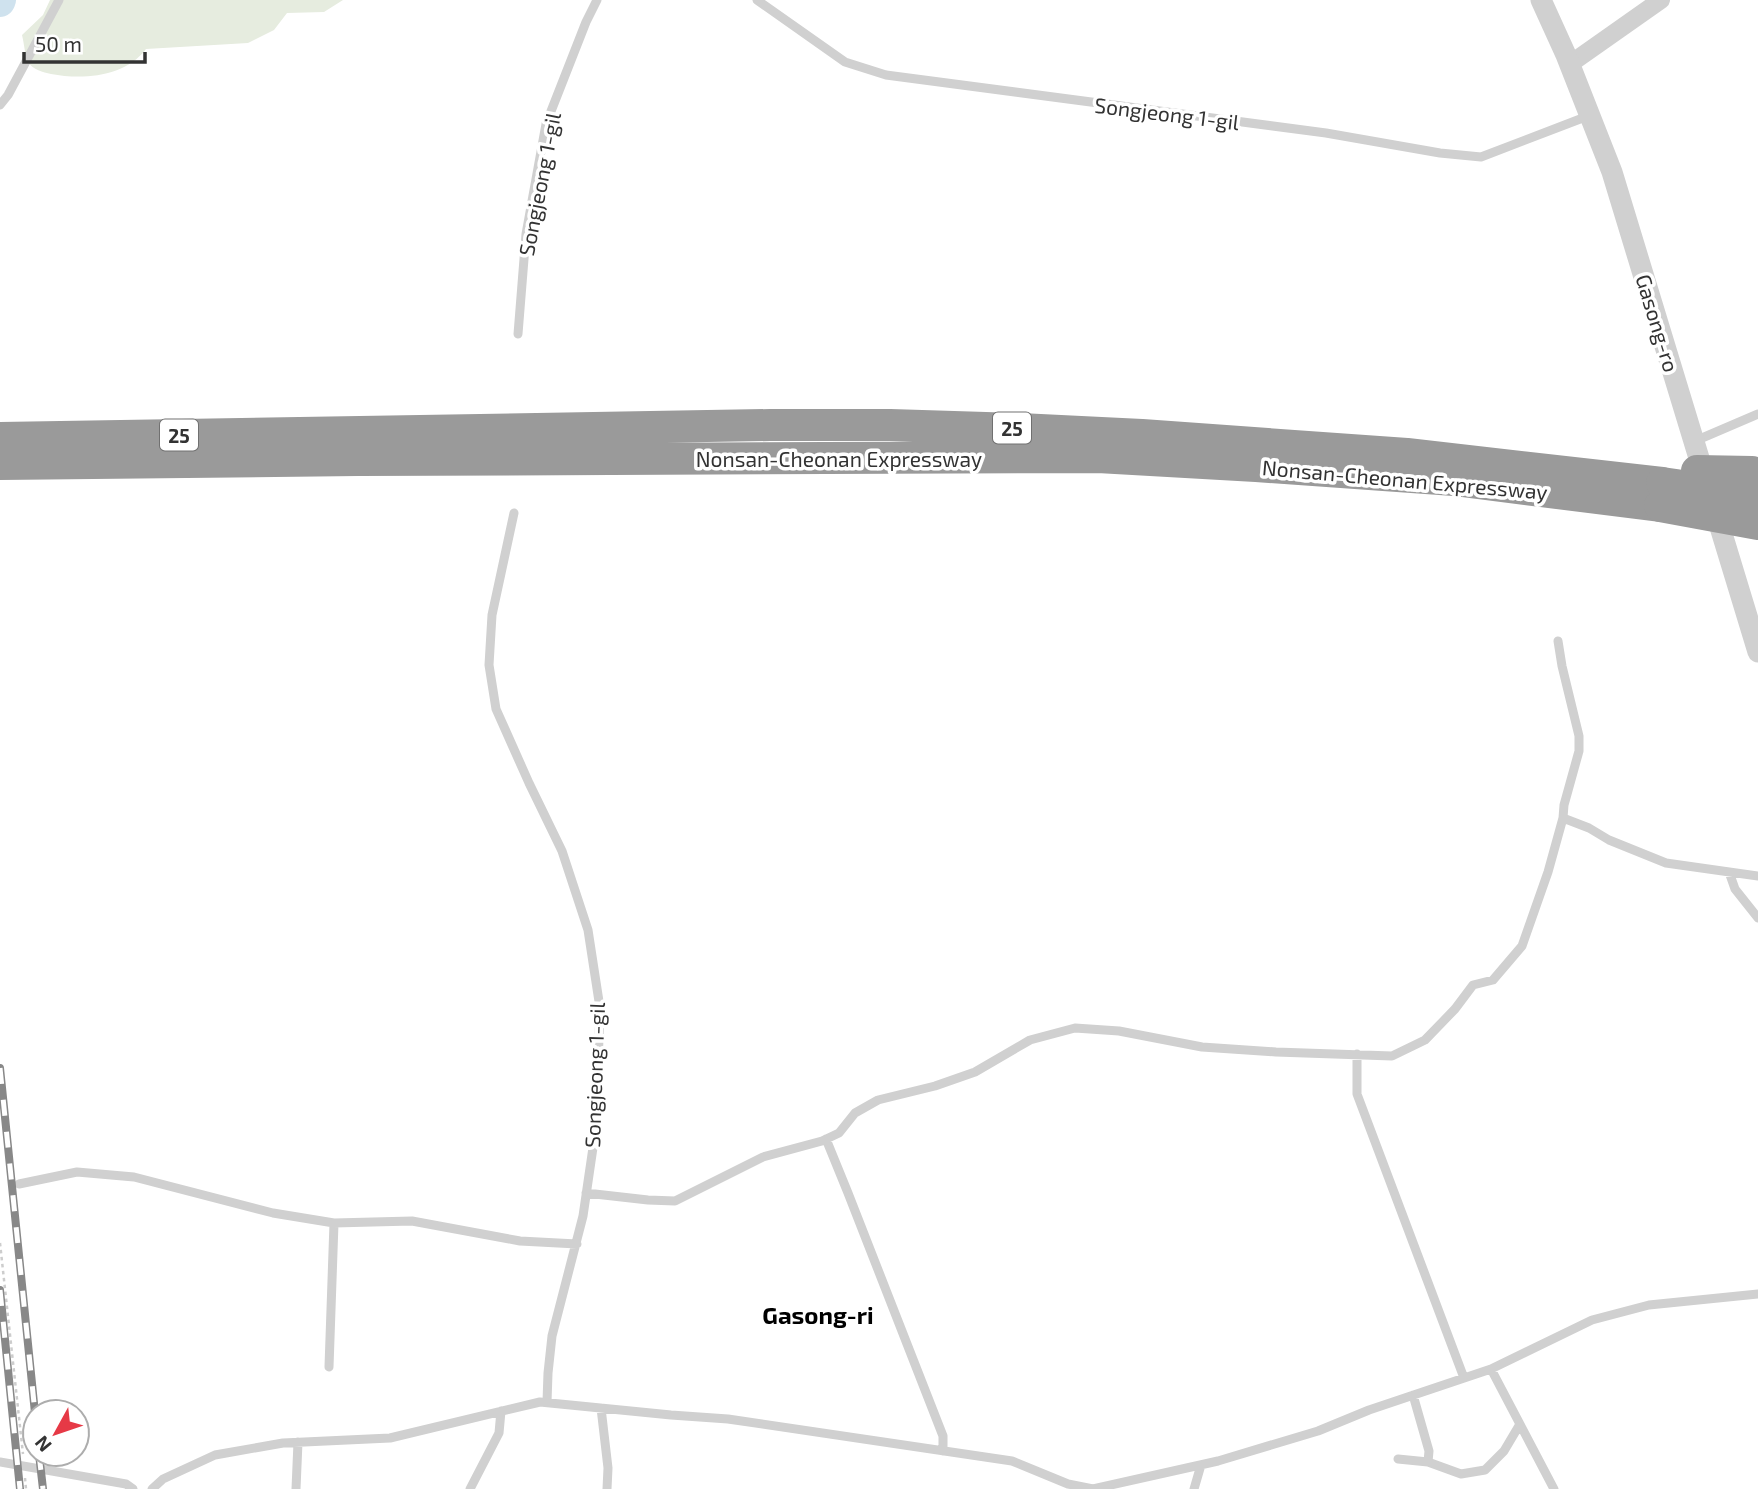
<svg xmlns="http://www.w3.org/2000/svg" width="1758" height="1489" font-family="'Exo 2',sans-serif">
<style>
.green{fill:#e6ecdf}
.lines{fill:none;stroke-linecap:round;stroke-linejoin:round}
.river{stroke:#cfe2ee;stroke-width:30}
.path{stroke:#cdcdcd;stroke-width:2.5;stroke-dasharray:3.5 3.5;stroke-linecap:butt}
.service{stroke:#d0d0d0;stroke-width:9}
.minor{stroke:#d0d0d0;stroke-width:18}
.tertiary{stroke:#d0d0d0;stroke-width:21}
.motorway{stroke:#9a9a9a;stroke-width:32}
.rail-casing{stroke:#888;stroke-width:8}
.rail{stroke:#fff;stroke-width:5;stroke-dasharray:16;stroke-linecap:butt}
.motorway-bridge{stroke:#9a9a9a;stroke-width:32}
.labels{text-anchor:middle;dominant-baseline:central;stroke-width:7;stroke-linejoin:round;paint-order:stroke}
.shield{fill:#fff;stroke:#707070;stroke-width:2}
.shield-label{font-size:19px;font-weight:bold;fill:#333}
.street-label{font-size:21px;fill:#333;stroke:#fff}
.quarter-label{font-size:24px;font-weight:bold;fill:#000;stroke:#fff}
</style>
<rect width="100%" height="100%" fill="#fff"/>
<path class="green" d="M50,0H343L324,12L287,13L274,30L248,43L146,49C125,77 83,80 51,74C43,72 33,70 28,62C25,55 24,43 22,35L43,15Z"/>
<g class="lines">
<path class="river" d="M0,2L1,0"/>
<path class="path" d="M0,1243L23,1454
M25,1478L26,1489"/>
<path class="service" d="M757,0L845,62L886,75L1326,133L1440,153L1481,157L1588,116
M0,105L8,95L59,0
M518,334L526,234L546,124L586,22L597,0
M1695,441L1758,414
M514,513L492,615L489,665L496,709L529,783L562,851L588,930L600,1008L596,1127L583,1216L552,1336L548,1373L547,1402
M1558,641L1562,666L1579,736V751L1564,805L1563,818L1589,828L1609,840L1666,863L1758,876
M1729,872L1735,889L1758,918
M1357,1054V1094L1464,1378
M826,1139L848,1193L943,1436V1451
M19,1184L77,1172L134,1177L273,1213L334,1223L412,1221L520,1241L577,1244
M586,1193L648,1200L675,1201L763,1157L822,1141L839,1133L855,1113L878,1100L935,1086L975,1072L1030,1040L1075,1028L1119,1031L1202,1047L1276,1052L1392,1056L1425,1040L1455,1009L1473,985L1493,980L1522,946L1548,872L1563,818
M329,1367L334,1223
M1491,1369L1554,1489
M1413,1395L1429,1451L1428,1462
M601,1408L608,1468L607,1489
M1398,1459L1428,1462L1461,1474L1485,1470L1504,1451L1520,1424
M0,1462L126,1484L133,1489
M152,1489L163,1479L215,1455L283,1443L390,1438L540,1402L671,1415L728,1419L1012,1461L1068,1484L1093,1489L1218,1461L1318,1431L1369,1410L1491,1369L1592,1320L1649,1305L1758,1294
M296,1489L298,1442
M470,1489L499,1433L501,1411
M1194,1489L1201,1465"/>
<path class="minor" d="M1570,64L1661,0"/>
<path class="tertiary" d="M1541,0L1566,55L1612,172L1758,652"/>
<path class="motorway" d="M0,438L770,425H890L1020,429L1142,435L1407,454L1662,483
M0,464L358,460L1098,457L1256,466L1454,480L1660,506"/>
<defs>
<path id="rail" d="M0,1068L35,1413
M0,1290L20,1489
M39,1454L43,1489"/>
</defs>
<use href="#rail" class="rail-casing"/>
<use href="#rail" class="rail"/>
<path class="motorway-bridge" d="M1697,471L1752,472
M1662,483L1758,497
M1660,506L1758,524"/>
</g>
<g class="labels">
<g class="shield">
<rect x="993" y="412.5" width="38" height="31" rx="5"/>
<rect x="160" y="419.5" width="38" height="31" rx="5"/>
</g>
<g class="shield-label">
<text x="1012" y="428">25</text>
<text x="179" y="435">25</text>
</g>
<g class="street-label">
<text transform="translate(1167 113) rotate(7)">Songjeong 1-gil</text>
<text transform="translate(539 184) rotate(-79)">Songjeong 1-gil</text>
<text transform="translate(1658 323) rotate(73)">Gasong-ro</text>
<text x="839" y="458">Nonsan-Cheonan Expressway</text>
<text transform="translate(1405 479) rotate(5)">Nonsan-Cheonan Expressway</text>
<text transform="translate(594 1075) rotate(-88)">Songjeong 1-gil</text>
</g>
<g class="quarter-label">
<text x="818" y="1314">Gasong-ri</text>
</g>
</g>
<g transform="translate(56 1433) rotate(230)"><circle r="33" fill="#ffffff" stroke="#adadad" stroke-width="2"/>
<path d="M0-5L12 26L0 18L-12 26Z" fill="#e63946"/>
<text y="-10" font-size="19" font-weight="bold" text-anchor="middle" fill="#333333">N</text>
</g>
<path d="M24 52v10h121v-10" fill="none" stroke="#333333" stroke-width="3.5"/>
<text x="35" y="52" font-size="21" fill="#333333" stroke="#ffffff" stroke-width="5" paint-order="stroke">50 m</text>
</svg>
